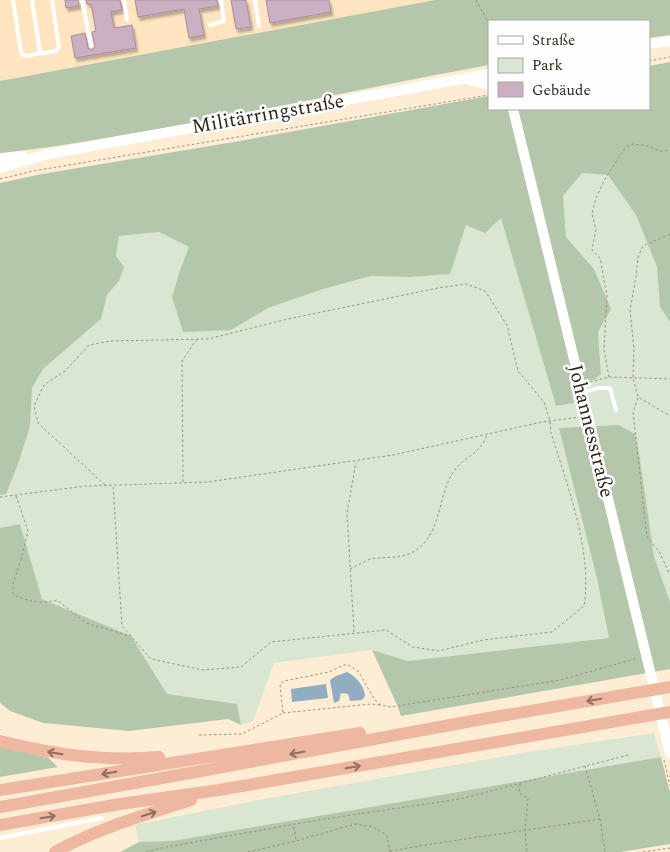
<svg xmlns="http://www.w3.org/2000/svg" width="670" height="852" font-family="Spectral,serif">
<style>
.built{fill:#fee5bf}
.green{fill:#d9e6d1}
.forest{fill:#b5c7ab}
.water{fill:#90aec1}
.building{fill:#cbafc3;stroke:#a88ba0;filter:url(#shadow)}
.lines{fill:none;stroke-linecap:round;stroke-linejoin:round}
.path{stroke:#9b8e7c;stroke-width:1;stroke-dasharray:2.5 2.5;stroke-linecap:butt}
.lane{stroke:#fff;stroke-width:4}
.secondary{stroke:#fff;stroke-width:10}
.highway{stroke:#eeb7a1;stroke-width:12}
.oneway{stroke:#8e6e5e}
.labels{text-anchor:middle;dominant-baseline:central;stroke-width:5;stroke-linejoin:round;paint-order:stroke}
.street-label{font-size:20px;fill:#2e261b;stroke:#fdfdfd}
</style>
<defs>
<filter id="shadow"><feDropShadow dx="2" dy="3.5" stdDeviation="1" flood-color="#0004"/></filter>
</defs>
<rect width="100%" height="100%" fill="#feedd5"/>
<path class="built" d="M0,0H435L0,81Z"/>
<path class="green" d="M582,173L608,175L636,214L657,267L660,307L670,322V602L654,556L639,453L596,574L609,638L408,661L372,650L274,663L253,721L241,725L237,704L167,694L131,636L42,599L20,524L0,528V495L6,494L17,467L30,427L32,388L43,369L101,319L107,295L119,281L116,256L119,236L159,232L189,247L180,270L183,331L231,330L268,308L323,289L371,276L410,277L449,274L466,224L501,217L556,406L570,384L594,380L601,374L598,332L611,309L594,269L566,237L563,196Z
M654,733L661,757L172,841L139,842L135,825L258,800L528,752Z"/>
<path class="forest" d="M435,0H670V35L649,38V21H489V65C384,84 281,107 176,126C117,136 59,147 0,153V81Z
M670,62V322L660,307L657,267L636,215L608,175L582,173L563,196L566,237L594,269L611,309L598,332L601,374L594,380L570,384L574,403L556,406L501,218L485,233L466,225L450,274L410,277L371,276L323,289L268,308L231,330L183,332L172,297L180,270L189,247L159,232L119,236L116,256L124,267L119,281L107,295L101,319L43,369L32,388L30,427L17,467L6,494L0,495V183L42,174L228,143L489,96V109H649V66Z
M619,425L635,434L639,453L654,556L670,602V669L401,716L397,705L372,650L408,661L609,638L596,574L559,428Z
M20,524L42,599L131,636L167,694L237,704L241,725L228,719L129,731L43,723L10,711L0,703V528Z
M0,747L47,757L58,767L0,777Z
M661,757L670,793V844L620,852H120L139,842L172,841Z"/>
<path class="water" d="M347,672C356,676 365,687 365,696L362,700L350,701L348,694L341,693L339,701L334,703L330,680L336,676Z
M326,684L328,698L292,702L291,689Z"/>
<path class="building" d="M65,0H78L79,6L66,8Z
M86,0H120L122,10L111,12L114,28L132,25L136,48L75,58L71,36L85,33L88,48L91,50L95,47L92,32L96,31L91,4H87Z
M135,0H217L218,6L199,9L204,35L189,38L184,9L138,17Z
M231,0H246L251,27L236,29Z
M266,0H329L331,12L270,23Z"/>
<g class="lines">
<path class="path" d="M476,0L489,24
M649,61L670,57
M0,179L33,171L489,95
M670,234L643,246L638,257L636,277L630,310L634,349L633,378L638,397L670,416
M609,377L604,350L607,296L600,258L592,250L596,229L592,214L596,198L605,179L625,148L633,144L648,146L659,151L670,150
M590,382L609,377L670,379
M638,398L633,412L647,537L659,551L670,575
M183,482L182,361L197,339
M105,485L38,423L34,406L44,385L65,371L89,345L111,341L208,339L288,319L438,288L466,284L485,291L507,325L518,371L544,402L550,421L551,433C567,484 593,553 584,606L552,632L483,640L439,651L413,647L386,630L271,642L241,667L203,670L151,659L122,626L113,485
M16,496L28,531L21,559L13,584V594C27,602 41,604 57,600L86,623L130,636
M0,497L86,486L208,482L393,455L542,422L580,417
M350,569C357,566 364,561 371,559C386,556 403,560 416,550C442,533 438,493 454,471C464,456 480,455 487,435
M354,632L347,513L356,462
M283,713L371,704L380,705
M199,735L242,734L283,713L280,684L284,681L329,672L344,665H348L358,671L375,700L381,705L391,707L560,680L638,658
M664,760L670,786
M585,766L600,819L605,852
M520,784L519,793L528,798L525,831L527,852
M294,827L296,841
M390,851C460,839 530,830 600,819
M146,852L161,848L318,820L460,799L628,755
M248,852L296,841L355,824L373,827L387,835L390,852
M643,852L670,848"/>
<path class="lane" d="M13,0L21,53L25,56L56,51L59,47L52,0
M32,0L40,53
M82,0L91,46
M124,0L127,20
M255,0L259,26
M210,25L224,21L221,0
M584,392L598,388H610L616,410
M0,838L102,818"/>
<path class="secondary" d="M649,44L670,41
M466,79L489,85
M513,109L670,753
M0,159L22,156
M0,168L48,154L489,74"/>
<path class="highway" d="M0,741C55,754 101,762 159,757
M0,790L360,733
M0,807L179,775L483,719L670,687
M0,825L120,804L219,790L670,712
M55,852C98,828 145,815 191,800"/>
</g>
<defs><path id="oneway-shaft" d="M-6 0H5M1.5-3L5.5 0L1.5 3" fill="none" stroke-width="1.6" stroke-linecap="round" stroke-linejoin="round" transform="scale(1.25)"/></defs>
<g class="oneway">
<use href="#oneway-shaft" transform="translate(594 700) rotate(170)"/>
<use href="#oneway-shaft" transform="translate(55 753) rotate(-171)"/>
<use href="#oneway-shaft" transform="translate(297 753) rotate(169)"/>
<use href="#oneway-shaft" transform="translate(353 767) rotate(-10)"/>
<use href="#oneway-shaft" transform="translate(109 773) rotate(171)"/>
<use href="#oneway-shaft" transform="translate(149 814) rotate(-18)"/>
<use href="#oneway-shaft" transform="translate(48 817) rotate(-10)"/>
</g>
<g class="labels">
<g class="street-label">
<text transform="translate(268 114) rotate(-10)">Militärringstraße</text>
<text transform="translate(591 431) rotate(76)">Johannesstraße</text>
</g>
</g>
<rect x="488" y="20" width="162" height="90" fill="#fdfdfd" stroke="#aaa7a3"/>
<rect x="498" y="36" width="25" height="8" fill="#ffffff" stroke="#aaa7a3"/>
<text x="532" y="45" font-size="15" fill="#2e261b">Straße</text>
<rect x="498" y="58" width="25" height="15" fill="#d9e6d1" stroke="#aaa7a3"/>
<text x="532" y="70" font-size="15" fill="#2e261b">Park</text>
<rect x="498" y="82" width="25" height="15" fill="#cbafc3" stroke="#aaa7a3"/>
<text x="532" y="95" font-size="15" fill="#2e261b">Gebäude</text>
</svg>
